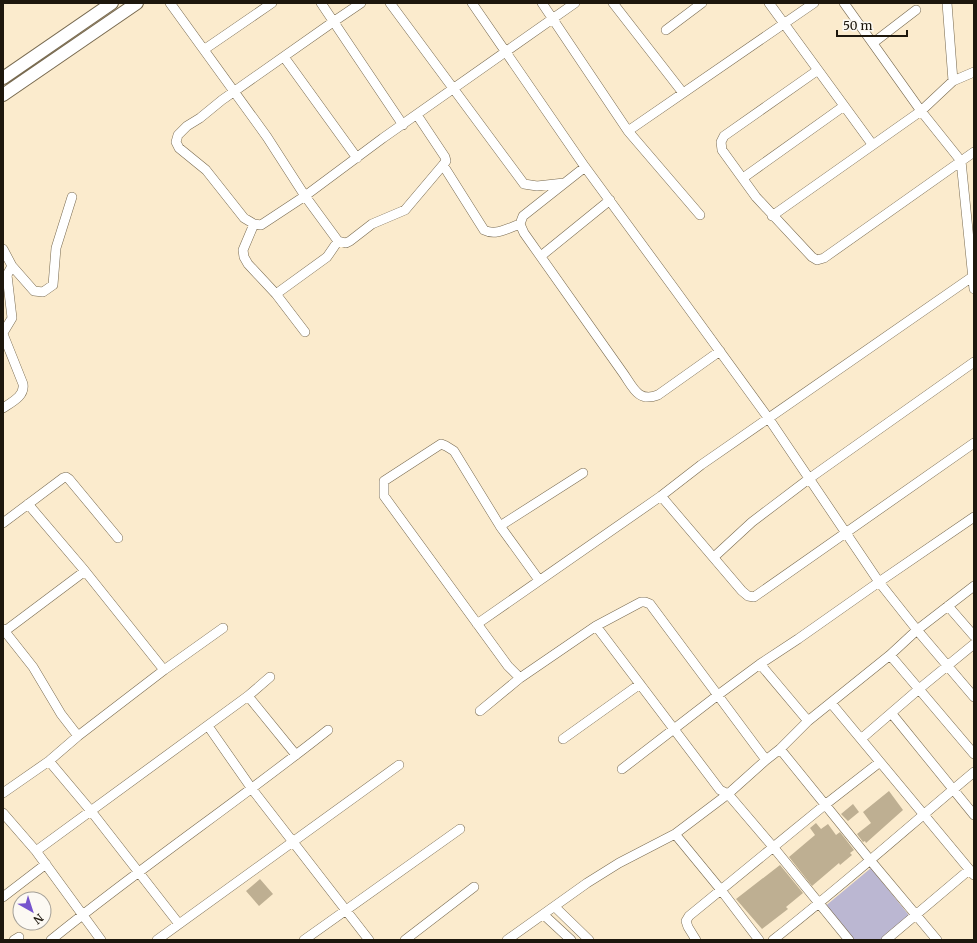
<svg xmlns="http://www.w3.org/2000/svg" width="977" height="943" font-family="Merriweather,serif">
<style>
.green{fill:#bbb7d2}
.building{fill:#beaf92}
.lines{fill:none;stroke-linecap:round;stroke-linejoin:round}
.minor-casing{stroke:#786a50;stroke-width:10}
.major-casing{stroke:#786a50;stroke-width:14}
.minor{stroke:#fff;stroke-width:9}
.major{stroke:#fff;stroke-width:12}
</style>
<rect width="100%" height="100%" fill="#fbebcd"/>
<path class="green" d="M871,868L912,919L886,940H850L823,908Z"/>
<path class="building" d="M889,791L903,810L866,843L865,841L863,842L857,834L871,823L863,812Z
M853,804L859,812L848,821L841,814Z
M816,823L821,829L828,824L836,835L840,832L854,850L850,853L852,855L840,865L839,863L812,886L789,857L815,835L810,828Z
M780,865L803,893L786,907L788,909L762,929L736,899Z
M260,879L273,894L259,906L246,891Z"/>
<g class="lines">
<defs>
<path id="minor" d="M170,3L267,137L305,196L338,241L346,243L350,241L372,224L405,210L443,165L446,161L445,157L417,115
M321,3L403,125
M361,3L333,22L222,100L200,118L187,126L178,135L176,142L179,148L206,170L244,218L254,224L261,225L305,196L383,138L575,3
M390,3L524,184L537,186L564,183
M472,3L585,167L676,291L769,419L879,582L917,630L974,697
M542,3L628,131L700,215
M613,3L683,93
M769,3L872,144
M844,3L921,111L961,161L974,289
M947,3L953,81
M666,30L702,3
M873,43L916,10
M205,49L272,3
M284,57L357,158
M818,70L724,136L721,142L722,150L756,197L812,257L817,260L824,258L974,152
M628,131L814,3
M443,165L484,230C496,236 508,228 520,224
M585,167L523,216L520,224L524,233L623,373C633,387 638,403 658,395L720,351
M743,178L844,106
M772,216L921,111L953,81L974,72
M254,224L243,250L244,257L248,264L276,294L305,332
M3,249L12,266L34,291L43,292L53,285L56,248L72,197
M541,256L610,200
M276,294L327,257L338,241
M3,333L12,318L7,275L12,266
M3,334L23,384C25,396 12,402 3,408
M661,496L742,591L748,596L754,597L974,443
M28,504L85,571L164,670
M3,523L63,478L66,477L69,479L118,538
M500,526L583,473
M714,557L752,522L810,478L974,362
M539,580L500,526L454,451L446,446L441,444L384,481V496L508,666L520,678L596,626L641,602H645L650,604L766,760
M948,606L974,636
M477,624L661,496L701,465L972,277
M596,626L720,790L728,794L774,848L849,940
M3,629L33,667L61,714L78,736
M5,631L85,571
M890,655L974,754
M760,664L808,721
M248,696L296,755
M831,703L974,875
M480,711L520,678
M892,714L974,815
M208,726L252,789L369,940
M563,739L640,684
M861,739L919,689L974,644
M780,749L870,860L937,940
M49,761L91,811L179,924
M622,769L718,695L760,664L798,639L879,582L974,517
M3,793L49,761L78,736L164,670L223,628
M3,813L36,851L101,940
M36,851L248,696L270,677
M3,897L46,864
M555,907L589,940
M544,915L571,940
M14,940L19,937
M51,940C141,867 237,802 328,730
M157,940L399,765
M304,940L460,829
M405,940L474,887
M507,940L587,883L619,863L675,834
M696,940L688,927L686,921L689,916L826,804L880,762
M759,940L721,890L675,834L728,794L766,760L780,749L808,721L890,655L917,630L974,586
M773,940C842,886 907,828 974,772
M886,940L969,870"/>
<path id="major" d="M3,78L112,3
M3,95L137,3"/>
</defs>
<use href="#minor" class="minor-casing"/>
<use href="#major" class="major-casing"/>
<use href="#minor" class="minor"/>
<use href="#major" class="major"/>
</g>
<rect width="977" height="943" fill="none" stroke="#1d170d" stroke-width="8"/>
<g transform="translate(32 911) rotate(141)"><circle r="19" fill="#fcf9f3" stroke="#a39f97"/>
<path d="M0-3L7 15L0 10L-7 15Z" fill="#7654cd"/>
<text y="-6" font-size="11" font-weight="bold" text-anchor="middle" fill="#1d170d">N</text>
</g>
<path d="M837 30v6h70v-6" fill="none" stroke="#1d170d" stroke-width="2"/>
<text x="843" y="30" font-size="12" fill="#1d170d" stroke="#fcf9f3" stroke-width="3" paint-order="stroke">50 m</text>
</svg>
